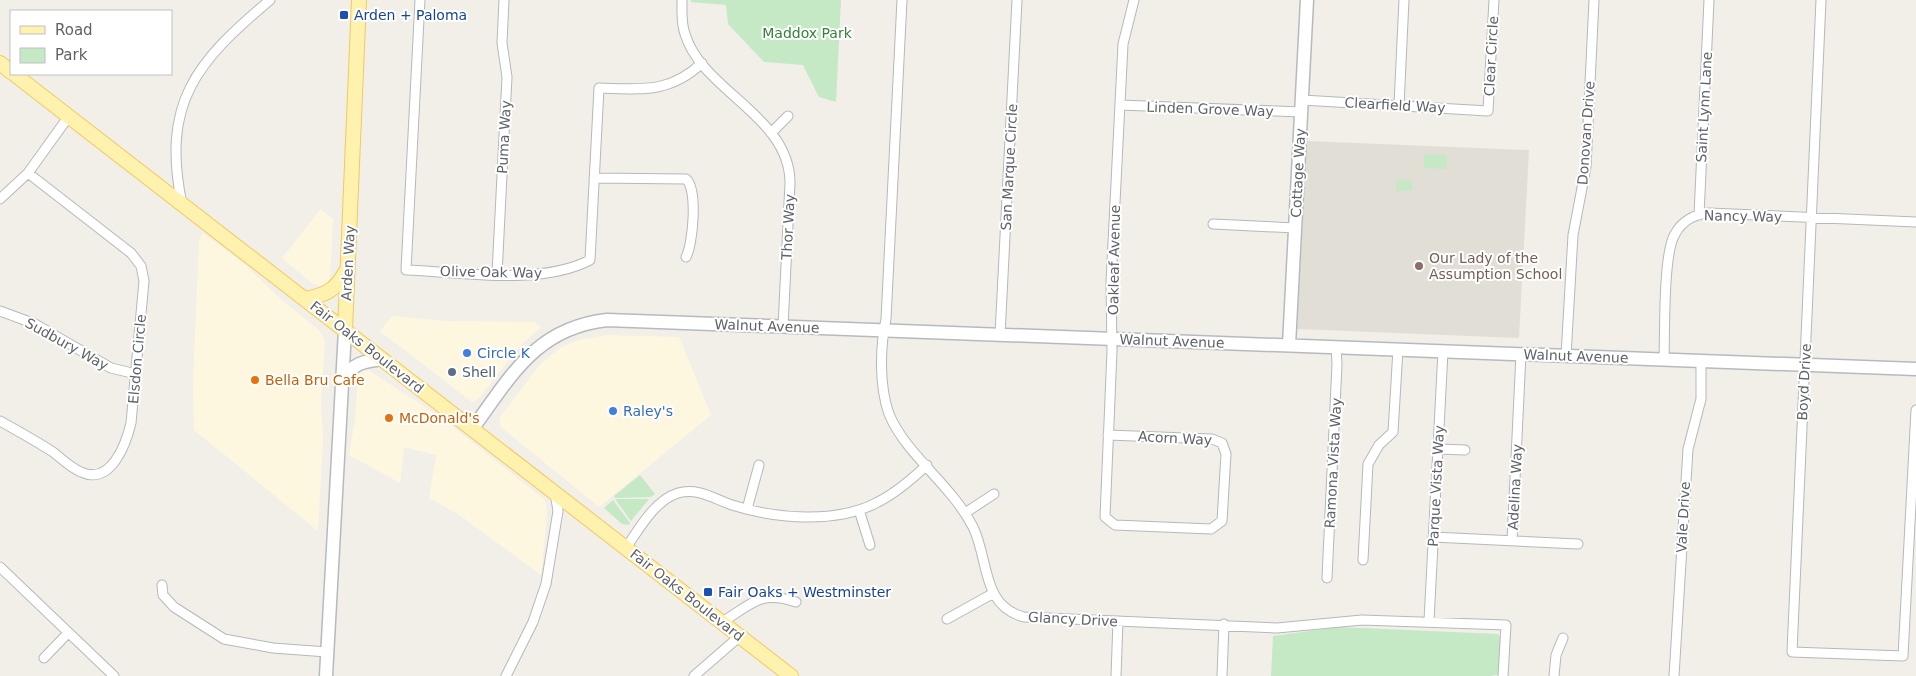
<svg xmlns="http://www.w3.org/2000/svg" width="1916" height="676" viewBox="0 0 1916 676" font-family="'DejaVu Sans',sans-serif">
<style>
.commercial{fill:#fef7e0}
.education{fill:#e1ded6}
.green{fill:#c5e8c5}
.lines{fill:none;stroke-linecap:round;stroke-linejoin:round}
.street-casing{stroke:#b5b8bc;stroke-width:11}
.secondary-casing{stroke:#b6babf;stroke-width:15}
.primary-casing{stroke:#f2c960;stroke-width:16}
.street{stroke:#fff;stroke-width:9}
.secondary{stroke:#fff;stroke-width:12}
.primary{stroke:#fff2af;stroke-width:14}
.transit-dot{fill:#1a4fb4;stroke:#fff;stroke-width:2}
.education-dot{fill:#8d6e63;stroke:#fff;stroke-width:2}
.shop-dot{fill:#3f7fe0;stroke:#fff;stroke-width:2}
.service-dot{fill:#5c6f8a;stroke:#fff;stroke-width:2}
.food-dot{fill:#e8710a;stroke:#fff;stroke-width:2}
.labels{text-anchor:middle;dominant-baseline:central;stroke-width:4;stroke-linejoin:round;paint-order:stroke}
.transit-label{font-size:14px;fill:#164399;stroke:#fff;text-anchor:start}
.park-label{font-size:14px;fill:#348238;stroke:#fff}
.street-label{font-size:14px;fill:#5f6368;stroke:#fff}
.education-label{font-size:14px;fill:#785e54;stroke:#fff;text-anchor:start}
.shop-label{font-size:14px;fill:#366cbe;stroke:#fff;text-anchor:start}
.service-label{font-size:14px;fill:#4e5e75;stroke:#fff;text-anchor:start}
.food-label{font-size:14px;fill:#c56008;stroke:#fff;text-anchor:start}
</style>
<rect width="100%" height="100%" fill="#f1efe8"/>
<!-- commercial -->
<path class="commercial" d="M321 209 333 219 330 279 324 287 313 284 282 258Z
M203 233 244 264 284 302 319 330 325 341 321 405 323 438 318 531 194 430 193 383 199 240Z
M392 316 445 321 534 322 541 327 522 344 478 399 472 402 380 331Z
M607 335 679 337 711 415 599 507 501 427 500 422V417L539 366 551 355 563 346 579 340Z
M368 370 442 418 545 500 547 513 541 575 458 514 429 498 436 455 404 447 400 483 349 455 355 420 358 377 361 372Z"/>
<!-- education -->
<path class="education" d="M1307 141 1529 150 1519 338 1297 329Z"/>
<!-- green -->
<path class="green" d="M691 0H841L836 102 819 97 803 65 764 62 728 24 726 5 691 2Z
M1424 154 1447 155 1446 169 1424 168Z
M1397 180 1412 181V190L1396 191Z
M640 475 655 494 651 497 615 498 614 496Z
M615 499H649L631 521Z
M613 500 630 523 629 525 622 524 604 508Z
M1338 627 1498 634C1506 644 1501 663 1498 675L1490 676H1271L1273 636Z"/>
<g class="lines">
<!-- street casing -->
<g class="street-casing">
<path id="street" d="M420 0 406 270C462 272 540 286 590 260L599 88C641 89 669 94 702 63
M682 0C682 11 681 23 685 34 702 91 790 116 790 183L783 327
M902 0 886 319C880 347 879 386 889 414 906 455 951 484 973 527 989 559 981 606 1024 617L1277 628 1362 620 1506 625 1503 676
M1821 0 1792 652 1903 656 1916 410
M1302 100 1488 111 1494 0
M1120 105 1301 112
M1399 105 1404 0
M771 133 788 116
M594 178 686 179C698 189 693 244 686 257
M0 199 28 173 69 116
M182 204C161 103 196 62 270 0
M1699 215 1709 0
M1213 224 1295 228
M497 274 507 77 502 43 504 0
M0 311 35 324 111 368 136 374
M1000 335 1017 0
M1566 356 1573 235 1586 167 1594 0
M1664 359C1665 333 1663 253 1675 234 1682 221 1695 214 1709 213L1916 222
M0 421C18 431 36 441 53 452 62 459 71 468 81 472 111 486 126 444 131 423L144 281 141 266 131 253 28 173
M1108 435 1212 439 1222 443 1226 454 1222 521 1211 529 1115 525 1105 517 1112 351 1111 282 1123 44 1134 0
M1438 449 1465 450
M747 509 759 465
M859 510 870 545
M965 513 994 494
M1433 537 1578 544
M1512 541 1521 354
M626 548C639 529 655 500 678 493 698 487 714 499 732 505 776 519 837 524 878 502 896 493 912 479 927 465
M1363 560 1368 464 1379 445 1393 432 1398 349
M0 567 114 676
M1327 578 1337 364 1336 347
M162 585 163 595 174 607 224 639 273 648 327 652
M947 619 992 594
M1429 621 1443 351
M722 622C750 606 759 589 796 602
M44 658 68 633
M506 676 533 622 546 584 558 511 555 493
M694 676 740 636
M1116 676 1118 621
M1222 676 1224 624
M1554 676 1556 655 1563 638
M1674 676 1688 449 1701 399V361"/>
</g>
<!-- secondary casing -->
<g class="secondary-casing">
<path id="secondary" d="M1289 345 1307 0
M343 381C351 363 365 361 383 359
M473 428C511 376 536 328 607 320L1916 369
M326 676 345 330"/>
</g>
<!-- primary casing -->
<g class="primary-casing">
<path id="primary" d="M0 63 11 72
M14 74 791 676
M305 299C326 295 336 290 346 271
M345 330 359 0"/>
</g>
<!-- street -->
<use href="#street" class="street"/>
<!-- secondary -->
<use href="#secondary" class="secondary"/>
<!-- primary -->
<use href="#primary" class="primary"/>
</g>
<!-- markers -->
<g class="transit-dot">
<rect x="339" y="10" width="10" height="10" rx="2.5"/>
<rect x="703" y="587" width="10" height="10" rx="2.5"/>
</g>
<circle class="education-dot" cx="1419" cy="266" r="5"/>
<g class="shop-dot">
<circle cx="467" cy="353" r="5"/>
<circle cx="613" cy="411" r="5"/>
</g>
<circle class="service-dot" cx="452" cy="372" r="5"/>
<g class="food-dot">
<circle cx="255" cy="380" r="5"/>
<circle cx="389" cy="418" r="5"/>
</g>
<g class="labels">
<!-- transit labels -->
<g class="transit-label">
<text x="354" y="15">Arden + Paloma</text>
<text x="718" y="592">Fair Oaks + Westminster</text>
</g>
<!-- park labels -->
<g class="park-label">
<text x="807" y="33">Maddox Park</text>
</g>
<!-- street labels -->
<g class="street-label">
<text transform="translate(1491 56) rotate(-87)">Clear Circle</text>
<text transform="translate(1395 105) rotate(3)">Clearfield Way</text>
<text transform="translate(1704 107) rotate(-87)">Saint Lynn Lane</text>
<text transform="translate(1210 109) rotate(2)">Linden Grove Way</text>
<text transform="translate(1586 133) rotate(-86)">Donovan Drive</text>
<text transform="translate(504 137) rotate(-87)">Puma Way</text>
<text transform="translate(1009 167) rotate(-87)">San Marque Circle</text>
<text transform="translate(1298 173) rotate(-87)">Cottage Way</text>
<text transform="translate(1743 216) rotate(1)">Nancy Way</text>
<text transform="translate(788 227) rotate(-87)">Thor Way</text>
<text transform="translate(1114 260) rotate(-89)">Oakleaf Avenue</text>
<text transform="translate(348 263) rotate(-87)">Arden Way</text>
<text transform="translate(491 272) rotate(1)">Olive Oak Way</text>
<text transform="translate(767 326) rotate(2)">Walnut Avenue</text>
<text transform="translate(1172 341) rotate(2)">Walnut Avenue</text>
<text transform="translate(67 344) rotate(29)">Sudbury Way</text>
<text transform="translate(367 347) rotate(38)">Fair Oaks Boulevard</text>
<text transform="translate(1576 356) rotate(2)">Walnut Avenue</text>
<text transform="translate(137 359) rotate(-85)">Elsdon Circle</text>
<text transform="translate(1804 382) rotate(-87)">Boyd Drive</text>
<text transform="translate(1175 438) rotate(3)">Acorn Way</text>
<text transform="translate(1333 463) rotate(-87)">Ramona Vista Way</text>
<text transform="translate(1436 486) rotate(-87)">Parque Vista Way</text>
<text transform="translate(1515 487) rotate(-87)">Adelina Way</text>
<text transform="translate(1683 517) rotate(-87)">Vale Drive</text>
<text transform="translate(687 595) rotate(38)">Fair Oaks Boulevard</text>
<text transform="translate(1073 619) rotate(3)">Glancy Drive</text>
</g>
<!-- education labels -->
<g class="education-label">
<text x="1429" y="258">Our Lady of the<tspan x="1429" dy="16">Assumption School</tspan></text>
</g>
<!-- shop labels -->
<g class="shop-label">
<text x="477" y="353">Circle K</text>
<text x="623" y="411">Raley's</text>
</g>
<!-- service labels -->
<g class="service-label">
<text x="462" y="372">Shell</text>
</g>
<!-- food labels -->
<g class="food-label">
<text x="265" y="380">Bella Bru Cafe</text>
<text x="399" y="418">McDonald's</text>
</g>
</g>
<!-- legend -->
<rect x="10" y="10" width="162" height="65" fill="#ffffff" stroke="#bfc1c3"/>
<rect x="20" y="26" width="25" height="8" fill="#fff2af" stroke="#bfc1c3"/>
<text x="55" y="35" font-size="15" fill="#5f6368">Road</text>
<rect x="20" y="48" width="25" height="15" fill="#c5e8c5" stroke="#bfc1c3"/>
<text x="55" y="60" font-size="15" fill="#5f6368">Park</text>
</svg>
